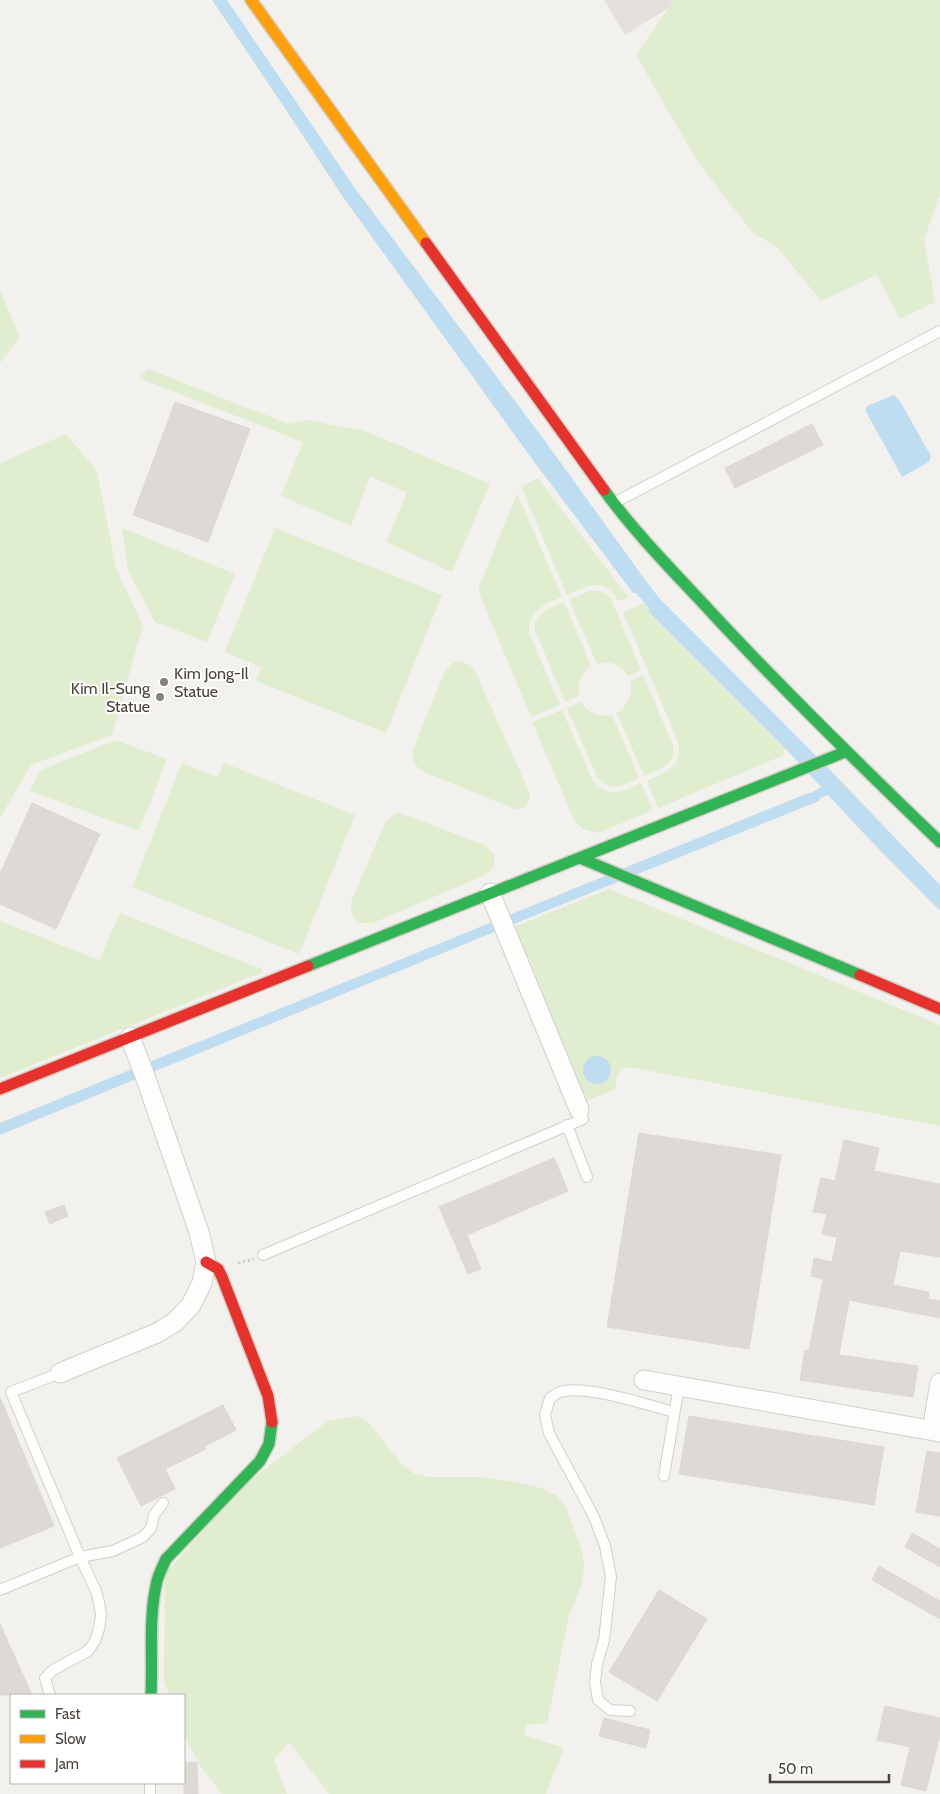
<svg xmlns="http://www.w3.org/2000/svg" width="940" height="1794" viewBox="0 0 940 1794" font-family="Cabin,sans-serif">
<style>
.industrial{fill:#e4e0dc}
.green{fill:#e1edcf}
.water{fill:#bfddf0}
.building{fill:#dddad6;stroke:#dbd8d4}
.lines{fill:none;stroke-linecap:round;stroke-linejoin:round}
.lane-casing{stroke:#d1cfcb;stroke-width:12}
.street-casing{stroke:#d1cfcb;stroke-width:21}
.fast-casing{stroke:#d2cec5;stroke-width:14}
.slow-casing{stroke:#d2cec5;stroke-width:14}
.jam-casing{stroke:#d2cec5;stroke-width:14}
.path{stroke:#d3d1cc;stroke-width:3;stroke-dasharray:2.5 2.5;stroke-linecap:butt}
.lane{stroke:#fdfdfc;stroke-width:10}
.street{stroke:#fdfdfc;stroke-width:19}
.fast{stroke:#30b455;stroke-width:11}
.slow{stroke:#ff9f0a;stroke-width:11}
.jam{stroke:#e5322d;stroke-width:11}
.poi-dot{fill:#858078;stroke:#fff;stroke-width:2}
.labels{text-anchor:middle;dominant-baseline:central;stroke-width:4;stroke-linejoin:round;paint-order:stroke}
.poi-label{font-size:16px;fill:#4a4339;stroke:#fff;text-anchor:start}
</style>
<rect width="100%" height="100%" fill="#f3f1ee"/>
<!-- industrial -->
<path class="industrial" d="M604 0H681L625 35Z"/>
<!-- green -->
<path class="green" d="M674 0H940V193L924 240 935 302 900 319 877 275 821 301 777 247 753 233 697 161 636 55Z
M0 291 20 337 0 363Z
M148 369 289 424 309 420 336 426 363 430 490 484 452 572 386 542 407 493 370 476 351 526 281 496 303 442 139 378Z
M66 434 97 471 117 571 143 625 112 735 31 765 0 818V463Z
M538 478 622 589 629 597 618 601C606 576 586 586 567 595L521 486Z
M517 493 562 597C544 605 528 610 529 633L560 705 531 717 479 593V587Z
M122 528 235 574 207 642 155 622 128 571Z
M275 528 442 595 386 733 256 681 261 667 225 652Z
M591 590C600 590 606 592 611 599L641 670 628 676C621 664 609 660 597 664L569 600Z
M564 602 591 666C581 674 577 683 579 696L565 702 534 628C537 611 550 608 564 602Z
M644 603 649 608V612L786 749 783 752 784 755 658 808 647 781C666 772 683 768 678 742L623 612Z
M460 661 472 666 475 671 530 794V799L525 808 514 809 422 771C414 765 411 759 413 749L445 671 454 662Z
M643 675 673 745C677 765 660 769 644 776L617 713C629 704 633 694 630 681Z
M581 702C588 713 599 717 612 715L639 778C624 785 609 793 597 777L567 708Z
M562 710 592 779C608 800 621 792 641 783L653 810 598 833 583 829 575 822 532 722Z
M115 740 167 759 139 831 30 791 39 771Z
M182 763 218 777 224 763 355 815 299 954 132 887Z
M400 813 485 845 494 854V867L485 875 373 923H360C352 918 350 912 351 902L385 823 394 814Z
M609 889 940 1025V1126L629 1067C616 1069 617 1078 615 1089L584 1102 514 927Z
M120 913 262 969 263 972 0 1078V921L99 960Z
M358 1416 371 1425 400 1463 413 1473 429 1477H478L510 1481 541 1488 556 1495 566 1507 583 1553 584 1570 581 1586 569 1616 547 1723 527 1725 524 1735 564 1748 546 1794H329L289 1742 274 1760 287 1794H222L201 1767 184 1736V1695H169L164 1680 165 1574 245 1484 328 1421Z"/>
<!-- water -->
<path class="water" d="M212 0H227L354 187 545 441 646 581 660 599 835 775 940 885V911L869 839 828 795 820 798 819 801 526 919 0 1135V1123L808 793H811L821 787 786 749 649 612V608L636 593H633L532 459 343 197 282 104Z
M894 395 900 401 931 456 929 462 902 477 865 410 867 406Z
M583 1070a14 14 0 1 1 28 0a14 14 0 1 1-28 0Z"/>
<!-- building -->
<path class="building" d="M175 402 250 429 208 542 133 515Z
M812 424 823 445 735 488 725 468Z
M32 803 100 834 56 929 0 904V874Z
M639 1133 781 1155 749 1349 607 1327Z
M844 1140 879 1148 874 1171 940 1184V1257L900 1251 893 1285 929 1292 928 1299 940 1301V1318L849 1300 839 1355 918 1366 913 1397 800 1380 805 1350 809 1351 823 1279 811 1276 814 1258 832 1262 837 1237 822 1234 827 1214 813 1212 821 1178 835 1181Z
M554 1158 568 1191 467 1235 481 1269 468 1274 439 1207Z
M64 1205 68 1216 50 1224 45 1212Z
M0 1397 54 1526 0 1548Z
M223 1405 236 1430 205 1446 206 1449 165 1469 175 1489 141 1506 117 1458Z
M689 1416 884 1447 874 1505 679 1474Z
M927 1451 940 1453V1516L916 1512Z
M912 1533 940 1549V1567L905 1547Z
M879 1566 940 1601V1619L872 1580Z
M659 1590 707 1619 657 1701 609 1672Z
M0 1624 32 1695H0Z
M885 1706 940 1718V1735L926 1791 901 1785 910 1747 877 1740Z
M604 1718 650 1730 646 1748 599 1736Z
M197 1762 198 1794H184V1763Z"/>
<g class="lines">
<!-- lane casing -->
<g class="lane-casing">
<path id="lane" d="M614 503 940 331
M567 1125 587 1177
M263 1255 583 1119 579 1109
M664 1476 679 1386
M0 1590 80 1557 113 1551 143 1537 151 1528 154 1515 163 1503
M50 1695 45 1678 53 1670 88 1651 95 1641 99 1629 101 1615 99 1602 96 1591 80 1557 11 1392 60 1373
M630 1711 610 1710 598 1700 595 1682 597 1664 604 1640 611 1577 605 1546 594 1517 549 1433 545 1415 550 1398C553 1396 557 1393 560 1392 586 1384 647 1405 674 1412
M150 1783V1794"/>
</g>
<!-- street casing -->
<g class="street-casing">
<path id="street" d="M490 893 579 1109
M60 1373 157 1333 175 1322 191 1305 202 1283 206 1262 199 1232 145 1076 130 1037
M644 1380 940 1432
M932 1430 940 1383"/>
</g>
<!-- fast casing -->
<g class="fast-casing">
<path id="fast" d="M604 490C635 533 674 572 711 612 784 691 862 767 940 842
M580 858 860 975
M308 966 845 752
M151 1695C153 1658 148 1618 157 1581 159 1573 163 1566 166 1559L260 1461 269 1444 272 1422"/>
</g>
<!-- slow casing -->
<g class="slow-casing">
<path id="slow" d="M251 0 426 243"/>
</g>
<!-- jam casing -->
<g class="jam-casing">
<path id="jam" d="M426 243 604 490
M860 975 940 1009
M0 1089 308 966
M206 1262 218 1269 222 1277 268 1396 272 1422"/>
</g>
<!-- path -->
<path class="path" d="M238 1263 254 1259"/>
<!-- lane -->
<use href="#lane" class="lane"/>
<!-- street -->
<use href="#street" class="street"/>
<!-- fast -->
<use href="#fast" class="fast"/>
<!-- slow -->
<use href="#slow" class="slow"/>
<!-- jam -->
<use href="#jam" class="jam"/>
</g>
<!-- markers -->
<g class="poi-dot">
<circle cx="164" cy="682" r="5"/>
<circle cx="160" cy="697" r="5"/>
</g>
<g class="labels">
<!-- poi labels -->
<g class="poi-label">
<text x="174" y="673">Kim Jong-Il<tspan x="174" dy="18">Statue</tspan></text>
<text x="150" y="688" text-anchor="end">Kim Il-Sung<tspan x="150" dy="18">Statue</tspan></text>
</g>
</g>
<!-- legend -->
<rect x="10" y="1694" width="175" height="90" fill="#ffffff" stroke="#b7b4b0"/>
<rect x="20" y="1710" width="25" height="8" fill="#30b455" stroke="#b7b4b0"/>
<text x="55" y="1719" font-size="15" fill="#4a4339">Fast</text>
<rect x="20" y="1735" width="25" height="8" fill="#ff9f0a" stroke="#b7b4b0"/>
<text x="55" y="1744" font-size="15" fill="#4a4339">Slow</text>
<rect x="20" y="1760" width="25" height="8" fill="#e5322d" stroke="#b7b4b0"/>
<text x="55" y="1769" font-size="15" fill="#4a4339">Jam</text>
<!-- scale -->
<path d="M770 1774v8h119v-8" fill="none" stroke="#4a4339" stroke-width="2.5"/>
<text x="778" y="1774" font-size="15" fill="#4a4339" stroke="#ffffff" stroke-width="4" paint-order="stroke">50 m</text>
</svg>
